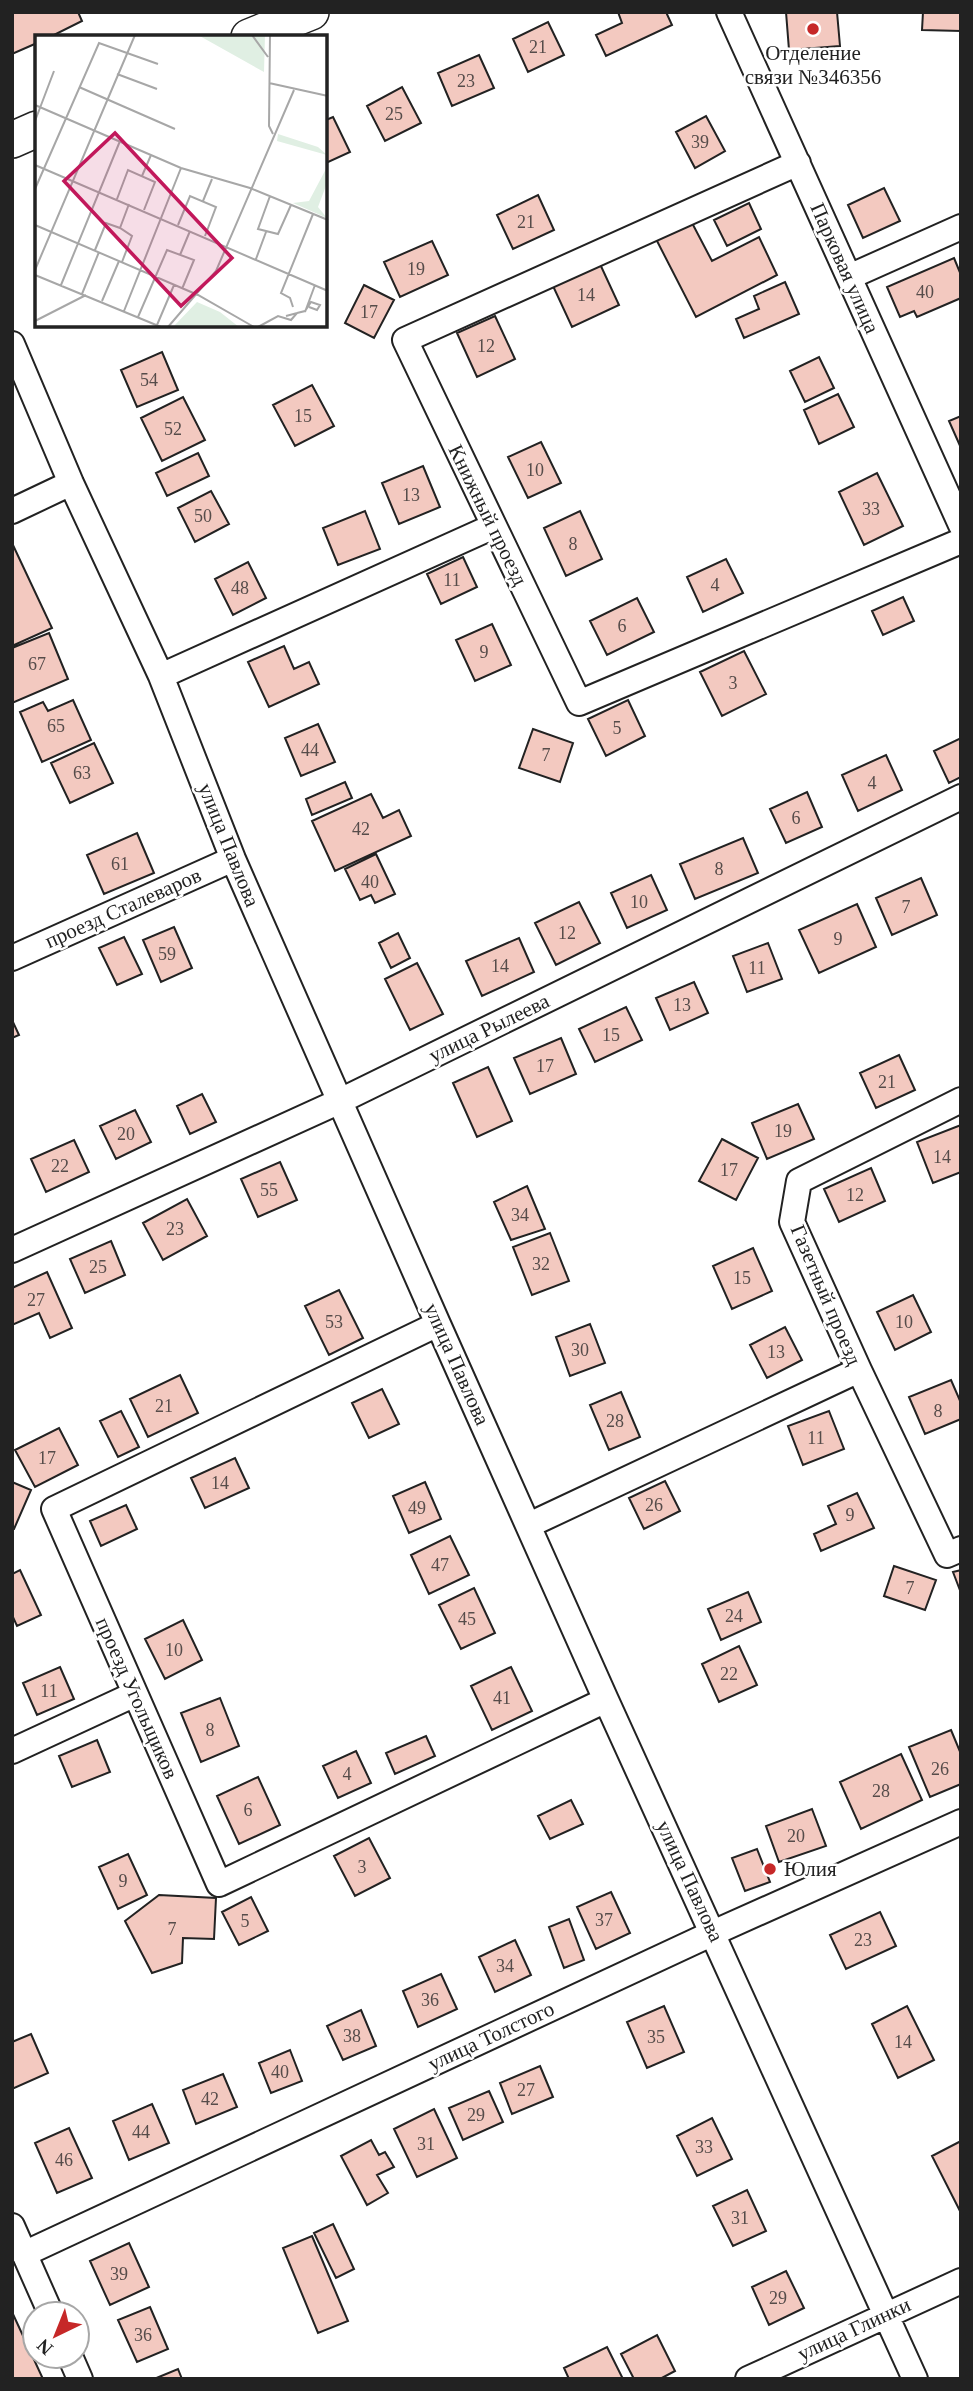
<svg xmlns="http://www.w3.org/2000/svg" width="973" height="2391" viewBox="0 0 973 2391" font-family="'Times New Roman',serif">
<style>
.building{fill:#f3c9c0;stroke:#222;stroke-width:2}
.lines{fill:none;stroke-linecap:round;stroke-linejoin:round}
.street-casing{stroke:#222;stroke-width:28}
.secondary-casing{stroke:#222;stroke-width:38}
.street{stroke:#fff;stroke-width:24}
.secondary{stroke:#fff;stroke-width:35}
.poi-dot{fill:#c62828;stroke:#fff;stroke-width:2.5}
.labels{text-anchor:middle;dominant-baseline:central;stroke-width:5;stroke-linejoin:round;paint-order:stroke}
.number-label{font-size:18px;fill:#564c4a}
.poi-label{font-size:21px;fill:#222;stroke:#fff}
.street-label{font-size:21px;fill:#222;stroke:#fff}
.inset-road{fill:none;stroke:#a7a7a7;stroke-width:2}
.view{fill:#c2185b;fill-opacity:0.15;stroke:#c2185b;stroke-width:3.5}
.inset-edge{fill:none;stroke:#222;stroke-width:3.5}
</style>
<rect width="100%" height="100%" fill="#fff"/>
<!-- building -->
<path class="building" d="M12 12H78L82 21 50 37H37V43L12 54Z
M618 12H666L672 25 606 56 596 35 622 23Z
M786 12H837L840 46 789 50Z
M923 12H961V31L922 30Z
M548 22 564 55 528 72 513 39Z
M479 55 494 88 452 106 438 73Z
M402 87 421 123 385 141 367 106Z
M706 116 725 151 695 168 676 132Z
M333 117 350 152 326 163V120Z
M884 188 900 221 863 238 848 205Z
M538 195 554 230 513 249 497 215Z
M749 203 761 229 727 246 714 220Z
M691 221 712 261 759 237 777 275 696 317 656 239Z
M432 241 448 275 400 297 384 262Z
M954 258 961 275V298L917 317 914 311 900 317 887 287Z
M600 264 619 305 572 327 553 286Z
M785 282 799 314 744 338 736 319 759 309 754 296Z
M364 285 394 300 374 338 345 323Z
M495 316 515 359 477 377 457 333Z
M162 352 178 390 137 407 121 370Z
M819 357 834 388 805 402 790 371Z
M312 385 334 426 295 446 273 405Z
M838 394 854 427 819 444 804 410Z
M183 397 205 440 162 461 141 418Z
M961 416V448L949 421Z
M541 442 561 483 528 498 508 457Z
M198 453 209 476 167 496 156 473Z
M423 466 440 507 399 524 382 483Z
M877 473 903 526 864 545 839 492Z
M211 491 229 524 195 542 178 508Z
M365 511 380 549 338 565 323 528Z
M580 511 602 559 566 576 544 528Z
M12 543 52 628 12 646Z
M463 557 477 587 441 604 427 574Z
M726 559 743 593 703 612 687 577Z
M248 562 266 598 233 615 215 579Z
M903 597 914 621 883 635 872 611Z
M637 598 654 632 607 655 590 621Z
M492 624 511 665 475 681 456 640Z
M49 633 68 679 12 703V648Z
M284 646 294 669 309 662 319 684 269 707 248 662Z
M744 651 766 694 722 716 700 672Z
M73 700 91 740 42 762 20 712 43 702 48 711Z
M628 700 645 736 606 756 588 719Z
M318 724 335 762 301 776 285 738Z
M533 729 573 743 560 782 519 768Z
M961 738V777L949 783 934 751Z
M94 743 113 783 70 803 51 763Z
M886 755 902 790 858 811 842 775Z
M345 782 352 798 312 815 306 799Z
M807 792 822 827 786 843 770 809Z
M371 794 383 818 399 810 411 836 335 871 312 821Z
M137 833 154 873 104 894 87 855Z
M743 838 758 873 695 899 680 864Z
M376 854 395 894 375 903 371 895 360 900 345 869Z
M651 875 667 910 627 928 611 893Z
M921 878 937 915 892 935 876 898Z
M579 902 600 943 556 965 535 923Z
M857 904 876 947 819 973 799 930Z
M174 927 192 968 161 982 143 940Z
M398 933 410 958 391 968 379 943Z
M124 937 142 974 117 985 99 948Z
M519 938 534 972 482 996 466 961Z
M768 943 782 979 747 992 733 956Z
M417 963 443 1014 410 1030 385 979Z
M694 982 708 1013 670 1030 656 998Z
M626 1007 642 1040 595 1062 579 1029Z
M12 1020 19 1035 12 1038Z
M561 1038 576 1074 530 1094 514 1058Z
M899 1055 915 1090 876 1108 860 1073Z
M488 1067 512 1121 477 1137 453 1083Z
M202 1094 216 1122 190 1134 177 1106Z
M798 1104 814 1139 767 1159 752 1123Z
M135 1110 151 1142 116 1159 100 1126Z
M961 1125V1172L933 1183 917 1142Z
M722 1139 758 1158 736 1200 699 1181Z
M74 1140 89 1172 46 1192 31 1159Z
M280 1162 297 1200 258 1217 241 1179Z
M871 1168 885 1201 839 1222 824 1189Z
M527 1186 545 1229 511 1240 494 1202Z
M187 1199 207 1236 163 1260 143 1223Z
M550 1233 569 1281 532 1295 513 1247Z
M111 1241 125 1275 85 1293 70 1259Z
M753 1248 772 1291 732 1309 713 1266Z
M47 1272 72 1328 50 1338 39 1313 12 1325V1288Z
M339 1290 363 1338 329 1355 305 1306Z
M913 1295 931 1332 895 1350 877 1312Z
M590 1324 605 1363 570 1376 556 1337Z
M785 1327 802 1360 767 1378 750 1345Z
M180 1375 198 1413 148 1437 130 1399Z
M951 1380 961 1403V1419L925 1434 909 1397Z
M382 1389 399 1424 369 1438 352 1403Z
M621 1392 640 1437 609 1450 590 1405Z
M121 1411 139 1447 118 1457 100 1421Z
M829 1411 844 1449 803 1465 788 1426Z
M59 1428 78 1465 35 1487 15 1450Z
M235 1458 249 1488 205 1508 191 1478Z
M665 1481 680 1511 644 1529 629 1498Z
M12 1482 31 1490 14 1529H12Z
M425 1482 441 1519 409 1533 393 1496Z
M857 1493 874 1528 821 1551 814 1534 836 1524 828 1506Z
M126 1505 137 1529 101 1546 90 1521Z
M450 1536 469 1575 429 1594 411 1555Z
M894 1566 936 1580 925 1610 884 1596Z
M20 1570 41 1615 17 1626 12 1615V1574Z
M961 1570V1593L953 1572Z
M474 1588 495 1633 461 1649 439 1605Z
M748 1592 761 1622 721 1640 708 1609Z
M183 1620 202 1660 165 1679 145 1639Z
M739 1646 757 1685 719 1702 702 1664Z
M60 1667 74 1699 37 1715 23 1683Z
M511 1667 532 1711 492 1730 471 1686Z
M220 1698 239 1746 201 1762 181 1713Z
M951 1730 961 1754V1784L930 1797 909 1747Z
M426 1736 435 1756 395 1774 386 1753Z
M97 1740 110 1772 72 1787 59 1756Z
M356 1751 371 1783 338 1798 323 1766Z
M901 1754 922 1800 861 1829 840 1782Z
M258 1777 280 1825 239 1844 217 1796Z
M571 1800 583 1824 550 1839 538 1816Z
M812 1809 826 1846 779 1862 766 1826Z
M369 1838 390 1878 355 1896 334 1856Z
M757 1849 770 1882 745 1891 732 1858Z
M128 1854 147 1895 118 1909 99 1867Z
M611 1892 630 1933 596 1949 577 1907Z
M159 1895 216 1898 214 1939 183 1938 182 1963 152 1973 125 1921Z
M251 1897 268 1931 239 1945 222 1912Z
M880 1912 896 1946 846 1969 830 1935Z
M569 1919 584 1960 564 1968 549 1927Z
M515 1940 531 1975 495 1992 479 1957Z
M441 1974 457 2009 418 2027 403 1991Z
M664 2006 684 2052 647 2068 627 2022Z
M907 2006 934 2060 898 2078 872 2024Z
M361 2010 376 2046 343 2060 327 2026Z
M31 2034 48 2073 12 2089V2042Z
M290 2050 302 2081 271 2093 259 2063Z
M540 2066 553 2097 512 2114 500 2083Z
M223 2074 237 2107 196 2124 183 2090Z
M489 2091 503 2122 463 2140 449 2108Z
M152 2104 169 2143 129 2160 113 2121Z
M434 2109 457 2158 417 2177 394 2129Z
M712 2118 732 2159 697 2176 677 2136Z
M69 2128 92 2178 57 2193 35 2143Z
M371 2140 379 2155 385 2152 394 2167 377 2175 388 2193 367 2205 341 2156Z
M961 2141V2213L932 2156Z
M747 2190 766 2231 733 2246 713 2206Z
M333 2224 354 2269 336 2278 314 2233Z
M312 2236 348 2321 318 2333 283 2248Z
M129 2243 149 2287 110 2305 90 2261Z
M786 2271 804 2308 769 2325 752 2287Z
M150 2307 168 2349 137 2362 118 2320Z
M12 2312 43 2379H12Z
M657 2335 675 2371 660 2379H634L621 2354Z
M607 2347 623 2379H569L564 2368Z
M178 2369 182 2379H154Z"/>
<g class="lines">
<!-- street casing -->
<g class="street-casing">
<path id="street" d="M729 12 961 525
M798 163 405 340 579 703 961 541
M849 277 961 227
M12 344 71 483 161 676 233 859 438 1324 606 1700 915 2379
M12 511 71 483
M161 676 494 526
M12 958 233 859
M961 1100 799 1181 792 1222 859 1370 947 1555 961 1549
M12 1250 340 1101 961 797
M438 1324 54 1509 219 1884 606 1700
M529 1525 859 1370
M12 1751 135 1694
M12 2226 51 2314
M24 2254 713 1933 961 1822
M70 2356 80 2379
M748 2379 961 2281"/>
</g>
<!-- secondary casing -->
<g class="secondary-casing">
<path id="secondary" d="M249 37 311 12
M12 140 37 129"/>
</g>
<!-- street -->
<use href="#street" class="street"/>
<!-- secondary -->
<use href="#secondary" class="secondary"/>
</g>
<!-- markers -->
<g class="poi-dot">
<circle cx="813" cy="29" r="7"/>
<circle cx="770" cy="1869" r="7"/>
</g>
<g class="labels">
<!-- number labels -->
<g class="number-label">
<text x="538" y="47">21</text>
<text x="466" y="81">23</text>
<text x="394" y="114">25</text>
<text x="700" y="142">39</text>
<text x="526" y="222">21</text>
<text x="416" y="269">19</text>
<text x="925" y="292">40</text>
<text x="586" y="295">14</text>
<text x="369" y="312">17</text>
<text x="486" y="346">12</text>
<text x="149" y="380">54</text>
<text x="303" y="416">15</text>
<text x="173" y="429">52</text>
<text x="535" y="470">10</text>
<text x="411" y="495">13</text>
<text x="871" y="509">33</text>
<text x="203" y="516">50</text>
<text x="573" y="544">8</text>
<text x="452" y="580">11</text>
<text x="715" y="585">4</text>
<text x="240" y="588">48</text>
<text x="622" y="626">6</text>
<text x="484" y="652">9</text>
<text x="37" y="664">67</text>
<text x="733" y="683">3</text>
<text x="56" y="726">65</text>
<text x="617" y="728">5</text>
<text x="310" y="750">44</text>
<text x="546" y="755">7</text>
<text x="82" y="773">63</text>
<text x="872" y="783">4</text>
<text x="796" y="818">6</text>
<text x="361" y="829">42</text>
<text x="120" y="864">61</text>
<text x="719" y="869">8</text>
<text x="370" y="882">40</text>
<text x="639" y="902">10</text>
<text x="906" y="907">7</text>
<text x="567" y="933">12</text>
<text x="838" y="939">9</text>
<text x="167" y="954">59</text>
<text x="500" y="966">14</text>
<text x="757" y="968">11</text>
<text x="682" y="1005">13</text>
<text x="611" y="1035">15</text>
<text x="545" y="1066">17</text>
<text x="887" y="1082">21</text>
<text x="783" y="1131">19</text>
<text x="126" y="1134">20</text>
<text x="942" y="1157">14</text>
<text x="60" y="1166">22</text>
<text x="729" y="1170">17</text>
<text x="269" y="1190">55</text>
<text x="855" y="1195">12</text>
<text x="520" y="1215">34</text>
<text x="175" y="1229">23</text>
<text x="541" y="1264">32</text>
<text x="98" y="1267">25</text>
<text x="742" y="1278">15</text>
<text x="36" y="1300">27</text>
<text x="334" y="1322">53</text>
<text x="904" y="1322">10</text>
<text x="580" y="1350">30</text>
<text x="776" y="1352">13</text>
<text x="164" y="1406">21</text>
<text x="938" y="1411">8</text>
<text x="615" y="1421">28</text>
<text x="816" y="1438">11</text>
<text x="47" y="1458">17</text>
<text x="220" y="1483">14</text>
<text x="654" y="1505">26</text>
<text x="417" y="1508">49</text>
<text x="850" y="1515">9</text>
<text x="440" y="1565">47</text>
<text x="910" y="1588">7</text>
<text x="734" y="1616">24</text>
<text x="467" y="1619">45</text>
<text x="174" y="1650">10</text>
<text x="729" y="1674">22</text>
<text x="49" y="1691">11</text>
<text x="502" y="1698">41</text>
<text x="210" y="1730">8</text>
<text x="940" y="1769">26</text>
<text x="347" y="1774">4</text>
<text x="881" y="1791">28</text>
<text x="248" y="1810">6</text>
<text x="796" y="1836">20</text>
<text x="362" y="1867">3</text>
<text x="123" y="1881">9</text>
<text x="604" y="1920">37</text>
<text x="245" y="1921">5</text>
<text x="172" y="1929">7</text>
<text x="863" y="1940">23</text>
<text x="505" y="1966">34</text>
<text x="430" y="2000">36</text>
<text x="352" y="2036">38</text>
<text x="656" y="2037">35</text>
<text x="903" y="2042">14</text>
<text x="280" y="2072">40</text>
<text x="526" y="2090">27</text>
<text x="210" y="2099">42</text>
<text x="476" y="2115">29</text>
<text x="141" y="2132">44</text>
<text x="426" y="2144">31</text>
<text x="704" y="2147">33</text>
<text x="64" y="2160">46</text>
<text x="740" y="2218">31</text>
<text x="119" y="2274">39</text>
<text x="778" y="2298">29</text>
<text x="143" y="2335">36</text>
</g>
<!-- poi labels -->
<g class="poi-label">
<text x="813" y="53">Отделение<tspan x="813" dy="24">связи №346356</tspan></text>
<text x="784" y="1869" text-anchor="start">Юлия</text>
</g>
<!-- street labels -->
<g class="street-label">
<text transform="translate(845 268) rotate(66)">Парковая улица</text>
<text transform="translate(488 515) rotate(64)">Книжный проезд</text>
<text transform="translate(229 845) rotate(68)">улица Павлова</text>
<text transform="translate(123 908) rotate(-24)">проезд Сталеваров</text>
<text transform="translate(489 1028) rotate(-26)">улица Рылеева</text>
<text transform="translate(826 1295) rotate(67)">Газетный проезд</text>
<text transform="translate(457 1364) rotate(66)">улица Павлова</text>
<text transform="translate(137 1698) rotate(66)">проезд Угольщиков</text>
<text transform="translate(690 1881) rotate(65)">улица Павлова</text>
<text transform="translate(491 2036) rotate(-25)">улица Толстого</text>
<text transform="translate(854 2329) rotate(-25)">улица Глинки</text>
</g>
</g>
<!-- overview -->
<g transform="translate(35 35)">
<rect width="292" height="292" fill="#fff"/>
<path d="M163 0H230L229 37ZM243 99 283 112 292 120 242 106ZM292 132V148L283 172 292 183 258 168 274 166ZM162 267 185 277 204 292H138Z" fill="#e0efe3"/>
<path class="inset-road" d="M217 0 233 22M235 0 234 91 238 99M82 39 122 54M234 48 293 61M44 52 140 94M0 70 146 133 215 153 293 185M0 86 19 36M0 130 293 256M107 141 116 120M0 154 64 8 123 29M235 161 223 194 243 199 256 170M82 164 93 135 120 147 109 175M168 166 177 144M0 190 163 260 219 292M143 190 155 161 181 172 170 201M85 193 94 169M60 215 71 188 85 193 97 201 87 227M145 220 155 196M221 224 231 197M0 235 100 0M0 240 126 292M26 250 85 106M47 259 64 217M67 266 84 226M258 272 255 263 246 258 278 179M89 276 146 133M270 277 280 250M262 278 270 276 276 267 285 270 282 275 274 272M103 282 132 215 159 225 147 254M0 286 51 260M122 290 139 250M133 292 181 236 259 55M223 292 243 281 256 285 262 278 251 281"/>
<path class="view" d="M80 98 197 223 146 271 29 146Z"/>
<rect width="292" height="292" class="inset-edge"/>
</g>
<!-- border -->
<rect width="973" height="2391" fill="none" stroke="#222222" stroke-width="28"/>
<!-- north arrow -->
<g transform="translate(56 2335) rotate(223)"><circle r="33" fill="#ffffff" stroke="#a7a7a7" stroke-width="2"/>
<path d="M0-5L12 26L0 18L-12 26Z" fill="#c62828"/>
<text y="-10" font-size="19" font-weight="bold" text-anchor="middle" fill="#222222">N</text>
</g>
</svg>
